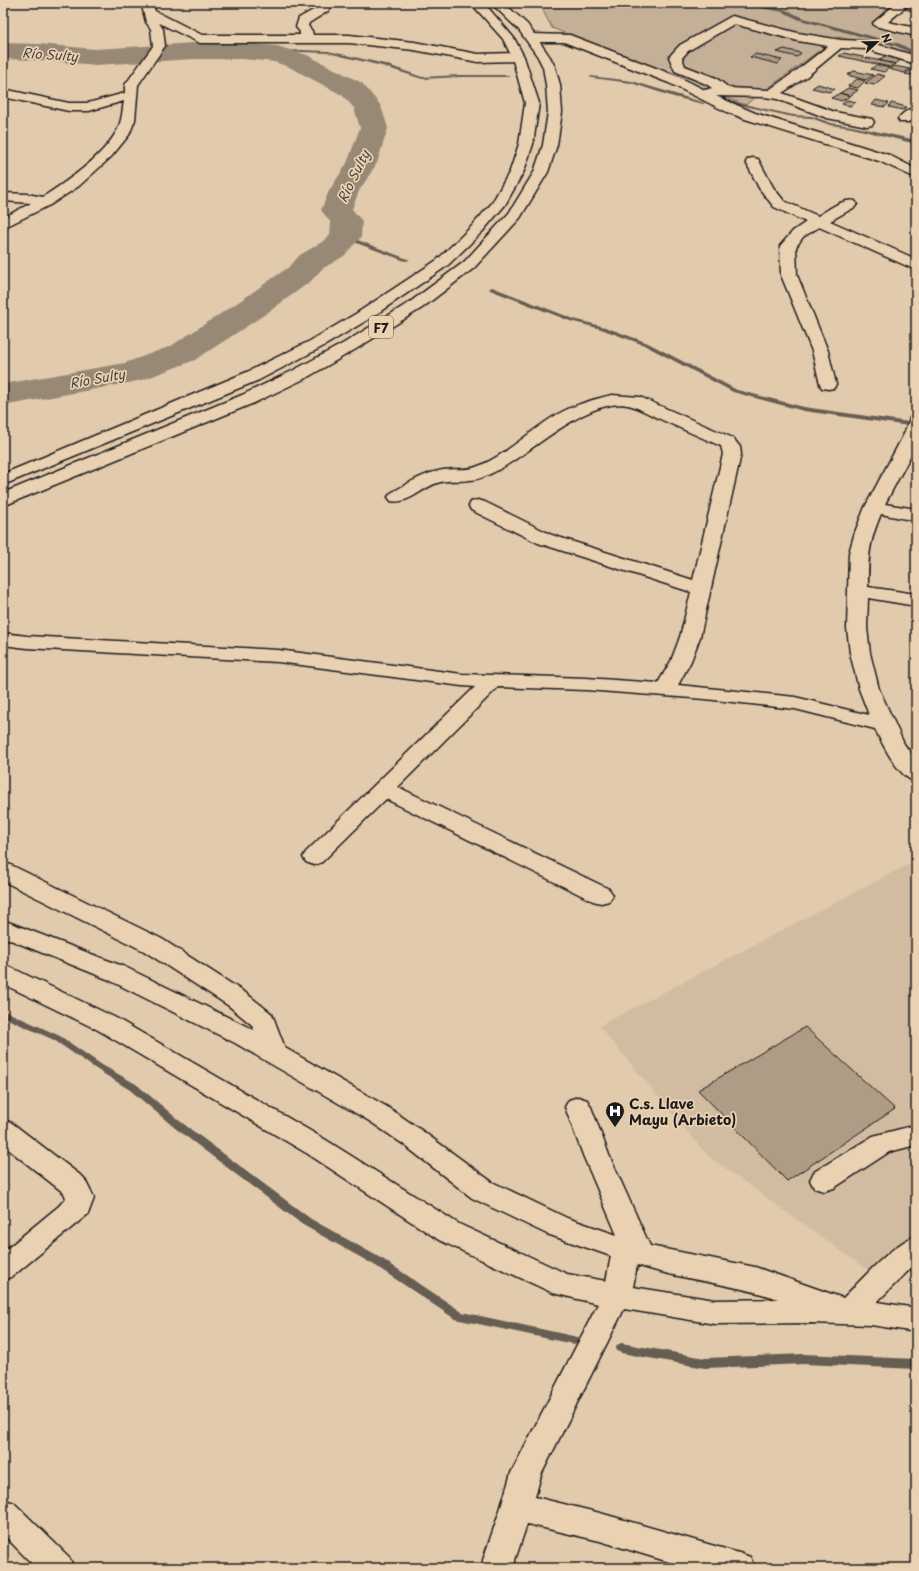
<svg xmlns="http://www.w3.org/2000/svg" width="919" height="1571" viewBox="0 0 919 1571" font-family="'Playpen Sans',sans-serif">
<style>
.built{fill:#d2bca1}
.green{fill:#c4b097;stroke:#70665a}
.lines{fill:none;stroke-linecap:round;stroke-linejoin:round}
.stream{fill:#665d53;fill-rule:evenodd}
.river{fill:#988977;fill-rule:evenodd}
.building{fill:#ae9c86;stroke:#1c1c1c}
.minor-casing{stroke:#1c1c1c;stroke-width:3}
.highway-casing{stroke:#1c1c1c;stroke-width:3}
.minor{fill:#ead1b2;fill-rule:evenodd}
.highway{fill:#ead1b2;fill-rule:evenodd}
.labels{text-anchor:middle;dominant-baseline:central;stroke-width:3.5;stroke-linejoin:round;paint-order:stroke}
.far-water-label{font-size:13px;font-style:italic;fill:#47423c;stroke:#ead1b2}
.shield{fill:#ead1b2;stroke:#5a5249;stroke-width:1}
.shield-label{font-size:13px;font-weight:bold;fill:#1c1c1c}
.poi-label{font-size:14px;font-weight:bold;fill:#1c1c1c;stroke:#ead1b2;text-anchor:start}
</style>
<rect width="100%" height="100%" fill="#e2caac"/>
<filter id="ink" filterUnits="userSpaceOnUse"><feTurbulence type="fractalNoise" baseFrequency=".025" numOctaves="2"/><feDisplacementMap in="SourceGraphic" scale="8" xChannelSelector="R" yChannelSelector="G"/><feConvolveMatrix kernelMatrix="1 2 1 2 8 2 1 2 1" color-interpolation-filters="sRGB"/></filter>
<g filter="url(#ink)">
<!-- built -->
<path class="built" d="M916 860V1237L869 1271 708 1156 599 1026Z"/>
<!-- green -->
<path class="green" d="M539 3H898L872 25 916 36V55L838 37 745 105 552 28Z"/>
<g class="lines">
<!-- stream -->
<path class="stream" d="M734 3 767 6 786 10 804 18 900 44 916 52V55L896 46 800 20 783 12Z
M302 50 328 51 385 64 422 77 460 75H508L510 76 508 77H460L422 79 382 66 328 53 302 52 257 54 255 53 257 52Z
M590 76 632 81 705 103 703 104 674 97 631 83 592 78 590 77Z
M735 102 793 115 812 116 831 123 852 126 916 140V144L852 128 830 125 811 118 793 117 735 104Z
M343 236H347L410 260 405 261 343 238Z
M492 287 574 319 605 327 648 343 737 390 804 407 916 423V427L804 411 733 392 644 345 601 329 570 321 490 290 489 289Z
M3 1010 60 1036 102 1065 136 1084 181 1122 311 1219 384 1260 462 1312 573 1336 577 1337 578 1340 577 1343 573 1344 455 1319 376 1266 303 1225 175 1128 130 1090 96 1069 54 1040 3 1017Z
M621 1343 705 1358 804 1354 916 1359V1369L804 1364 705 1368 621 1353 617 1351 616 1348 617 1345Z"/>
<!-- river -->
<path class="river" d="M3 43 39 44 95 49 194 43H243L277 46 307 55 362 83 381 106 388 128 377 163 359 191 352 209 362 221 361 237 344 256 322 269 311 281 267 313 195 360 145 379 133 382 3 406V384L125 363 171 346 243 299 289 267 300 255 322 242 330 235 331 223 321 210 329 191 347 163 360 128 354 108 342 95 289 67 274 62 243 59H194L95 65 39 60 3 59Z"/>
</g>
<!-- building -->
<path class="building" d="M908 6 916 7V10L914 11 903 9Z
M784 49 801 53 797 57 777 52Z
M844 53 895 64 890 67 839 56Z
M756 54 782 60 778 64 750 57Z
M885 56 901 60 895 64 878 60Z
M877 65 889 68 884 72 871 69Z
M894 66 910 69 904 73 889 69Z
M912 69 916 70V76L905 74Z
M854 71 873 75 866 80 847 75Z
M877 74 885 76 874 85 865 83Z
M857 79 865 81 858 88 848 86Z
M818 84 835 89 829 92 812 88Z
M848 88 858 90 850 96 840 93Z
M840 93 850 96 842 101 831 98Z
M847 100 856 102 850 106 842 104Z
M876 100 889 103 885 107 872 105Z
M891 103 907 107 903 110 889 107Z
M805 1027 895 1109 787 1181 698 1090Z"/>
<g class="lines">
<!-- minor casing -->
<g class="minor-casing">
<path id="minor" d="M144 3H152L155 11 202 35H300V32L296 27 299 18 324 4 328 5 330 8 328 11 309 23 308 26 312 31 313 35H349L414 42 478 54 518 53 522 54 524 57 522 60 518 61 478 62 414 50 349 43H200L159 23 163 29 165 46 138 85 135 120 129 135 111 157 79 186 50 205 3 228V218L31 203 3 201V193L27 194 43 197C66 182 100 159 115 134 122 124 122 112 124 101L89 111H69L3 97V89L69 103H88L125 93V85L153 46 151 29 146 22 142 6Z
M897 3H910L888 22 916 28V36L875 26 873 23Z
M732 16 798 33 841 40 866 41 916 56V64L866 49 841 48 806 77 782 93 835 112 872 119 874 122 872 125 867 126 827 118 777 99 765 97 716 96 755 113 889 155 916 169V178L879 161 745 119 727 112 669 83 564 42H531L527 41 525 38 527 35 531 34 570 35 679 77 705 90 712 88 706 84 675 71 669 57 680 45ZM734 24 798 41 828 46 796 71 769 90 729 88 716 78 685 66 682 58 688 51Z
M916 107V117L910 122H900L898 119C902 113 909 109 916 107Z
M753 158 758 159 773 187 784 201 818 216C828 210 843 198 855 201L857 204 855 207 830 221 916 259V270L819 227 803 237 796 247 797 275 828 351 836 384 834 388 828 389 822 388 820 384 812 351 781 275 780 246 793 231 806 222 774 207 759 188 746 162 748 159Z
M612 395 640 397 733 438 740 447 741 454 700 637 691 661 678 685 795 697 869 715 859 689 850 653 847 628 849 553 855 532 865 507 903 436 910 418 916 417V445L885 504 916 509V521L881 514C869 542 868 557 868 587L916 594V606L868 598 867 628 870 653 879 689 904 744 916 760V782C899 778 883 745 875 729L795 709 705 699 586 690 498 687 398 787 609 889 613 895 609 901 601 903 593 901 386 799 322 862 314 865 306 862 303 857 306 852 475 687 462 686 278 662 27 648 3 645V633L27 636 278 650 462 674 586 678 658 683 671 661 680 637 691 592 538 543 471 510 469 506 471 502 478 500 485 502 552 535 693 580 723 454 721 446C700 437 680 428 660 419 651 415 641 409 632 406 589 393 528 458 490 474 484 477 477 480 470 480 459 482 448 479 437 483 422 488 407 505 391 501L388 497 391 493C407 484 424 473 443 470 454 468 465 471 476 467 506 456 530 430 558 414 574 405 594 399 612 395Z
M3 863 11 865 162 939 247 994 272 1014 285 1048 389 1108 421 1130 492 1182 567 1218 617 1235 583 1155 565 1107 569 1100 578 1097 587 1100 591 1107 609 1155 650 1246 755 1267 843 1298C862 1280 893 1243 916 1236V1263L877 1302 916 1308V1332L871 1325 811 1323 715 1324 624 1309 541 1475 535 1497 600 1513 739 1553 750 1557 755 1568H689L600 1541 527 1524 515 1560V1568H483V1560L501 1507 511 1473 598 1304 553 1293 439 1240 308 1154 98 1030 3 984V965L12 968 116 1018 326 1140 459 1224 567 1274 606 1281 611 1256 547 1234 472 1198 403 1144 371 1122 235 1043 107 979 3 937V920L125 967 254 1030 252 1025 229 1006 144 951 3 881ZM637 1265C683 1281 733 1283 778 1299L715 1300 633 1287Z
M3 1120 12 1123 84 1178 94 1198 88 1214 13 1276 3 1280V1252L59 1206 66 1198 64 1193 3 1145Z
M916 1125V1145L889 1152 834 1188 824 1191 814 1188 810 1180 814 1172 873 1136Z
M3 1499 14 1503 69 1557 74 1568H36L3 1534Z"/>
</g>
<!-- highway casing -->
<g class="highway-casing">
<path id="highway" d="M471 3H484L514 38 524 57 539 103 533 144 524 171 505 205 482 232 447 266 369 319 322 347 259 380 3 485V474L247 372 310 341 357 313 437 260 472 226 492 203 510 171 519 144 525 103 512 57 503 39Z
M491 3H504L527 24 550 57 555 67 560 85 562 112 557 145 548 172 520 218 474 268 422 308 356 349 306 378 254 403 3 506V493L242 395 294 370 344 343 410 302 464 262 509 213 534 172 543 145 548 112 546 85 543 67 538 57 519 30Z"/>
</g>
<!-- minor -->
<use href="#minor" class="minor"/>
<!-- highway -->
<use href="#highway" class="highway"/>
</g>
</g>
<!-- icons -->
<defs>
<g id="hospital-pin" transform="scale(1)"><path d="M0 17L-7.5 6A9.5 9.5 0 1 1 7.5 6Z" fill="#1c1c1c" stroke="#ead1b2"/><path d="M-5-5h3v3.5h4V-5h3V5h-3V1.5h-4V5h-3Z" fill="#fff"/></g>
</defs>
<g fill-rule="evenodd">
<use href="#hospital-pin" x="615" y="1111"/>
</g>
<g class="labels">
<!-- far-water labels -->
<g class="far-water-label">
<text transform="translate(50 54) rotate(4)">Río Sulty</text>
<text transform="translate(353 176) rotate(-64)">Río Sulty</text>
<text transform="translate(97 378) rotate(-10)">Río Sulty</text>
</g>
<!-- shield labels -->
<rect class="shield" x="369" y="316" width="24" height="22" rx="3"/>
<g class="shield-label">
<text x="381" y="327">F7</text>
</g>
<!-- poi labels -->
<g class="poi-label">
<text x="629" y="1103">C.s. Llave<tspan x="629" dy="16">Mayu (Arbieto)</tspan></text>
</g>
</g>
<!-- margin -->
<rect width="919" height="1571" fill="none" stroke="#ead1b2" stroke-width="16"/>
<rect x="8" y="8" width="903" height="1555" fill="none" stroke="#1c1c1c" stroke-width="1.5" filter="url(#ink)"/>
<!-- north arrow -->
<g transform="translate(877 42) rotate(68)" stroke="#ead1b2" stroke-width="3" paint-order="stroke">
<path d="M0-3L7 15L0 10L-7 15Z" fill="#1c1c1c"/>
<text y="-6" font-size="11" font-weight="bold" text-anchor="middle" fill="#1c1c1c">N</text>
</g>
</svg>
